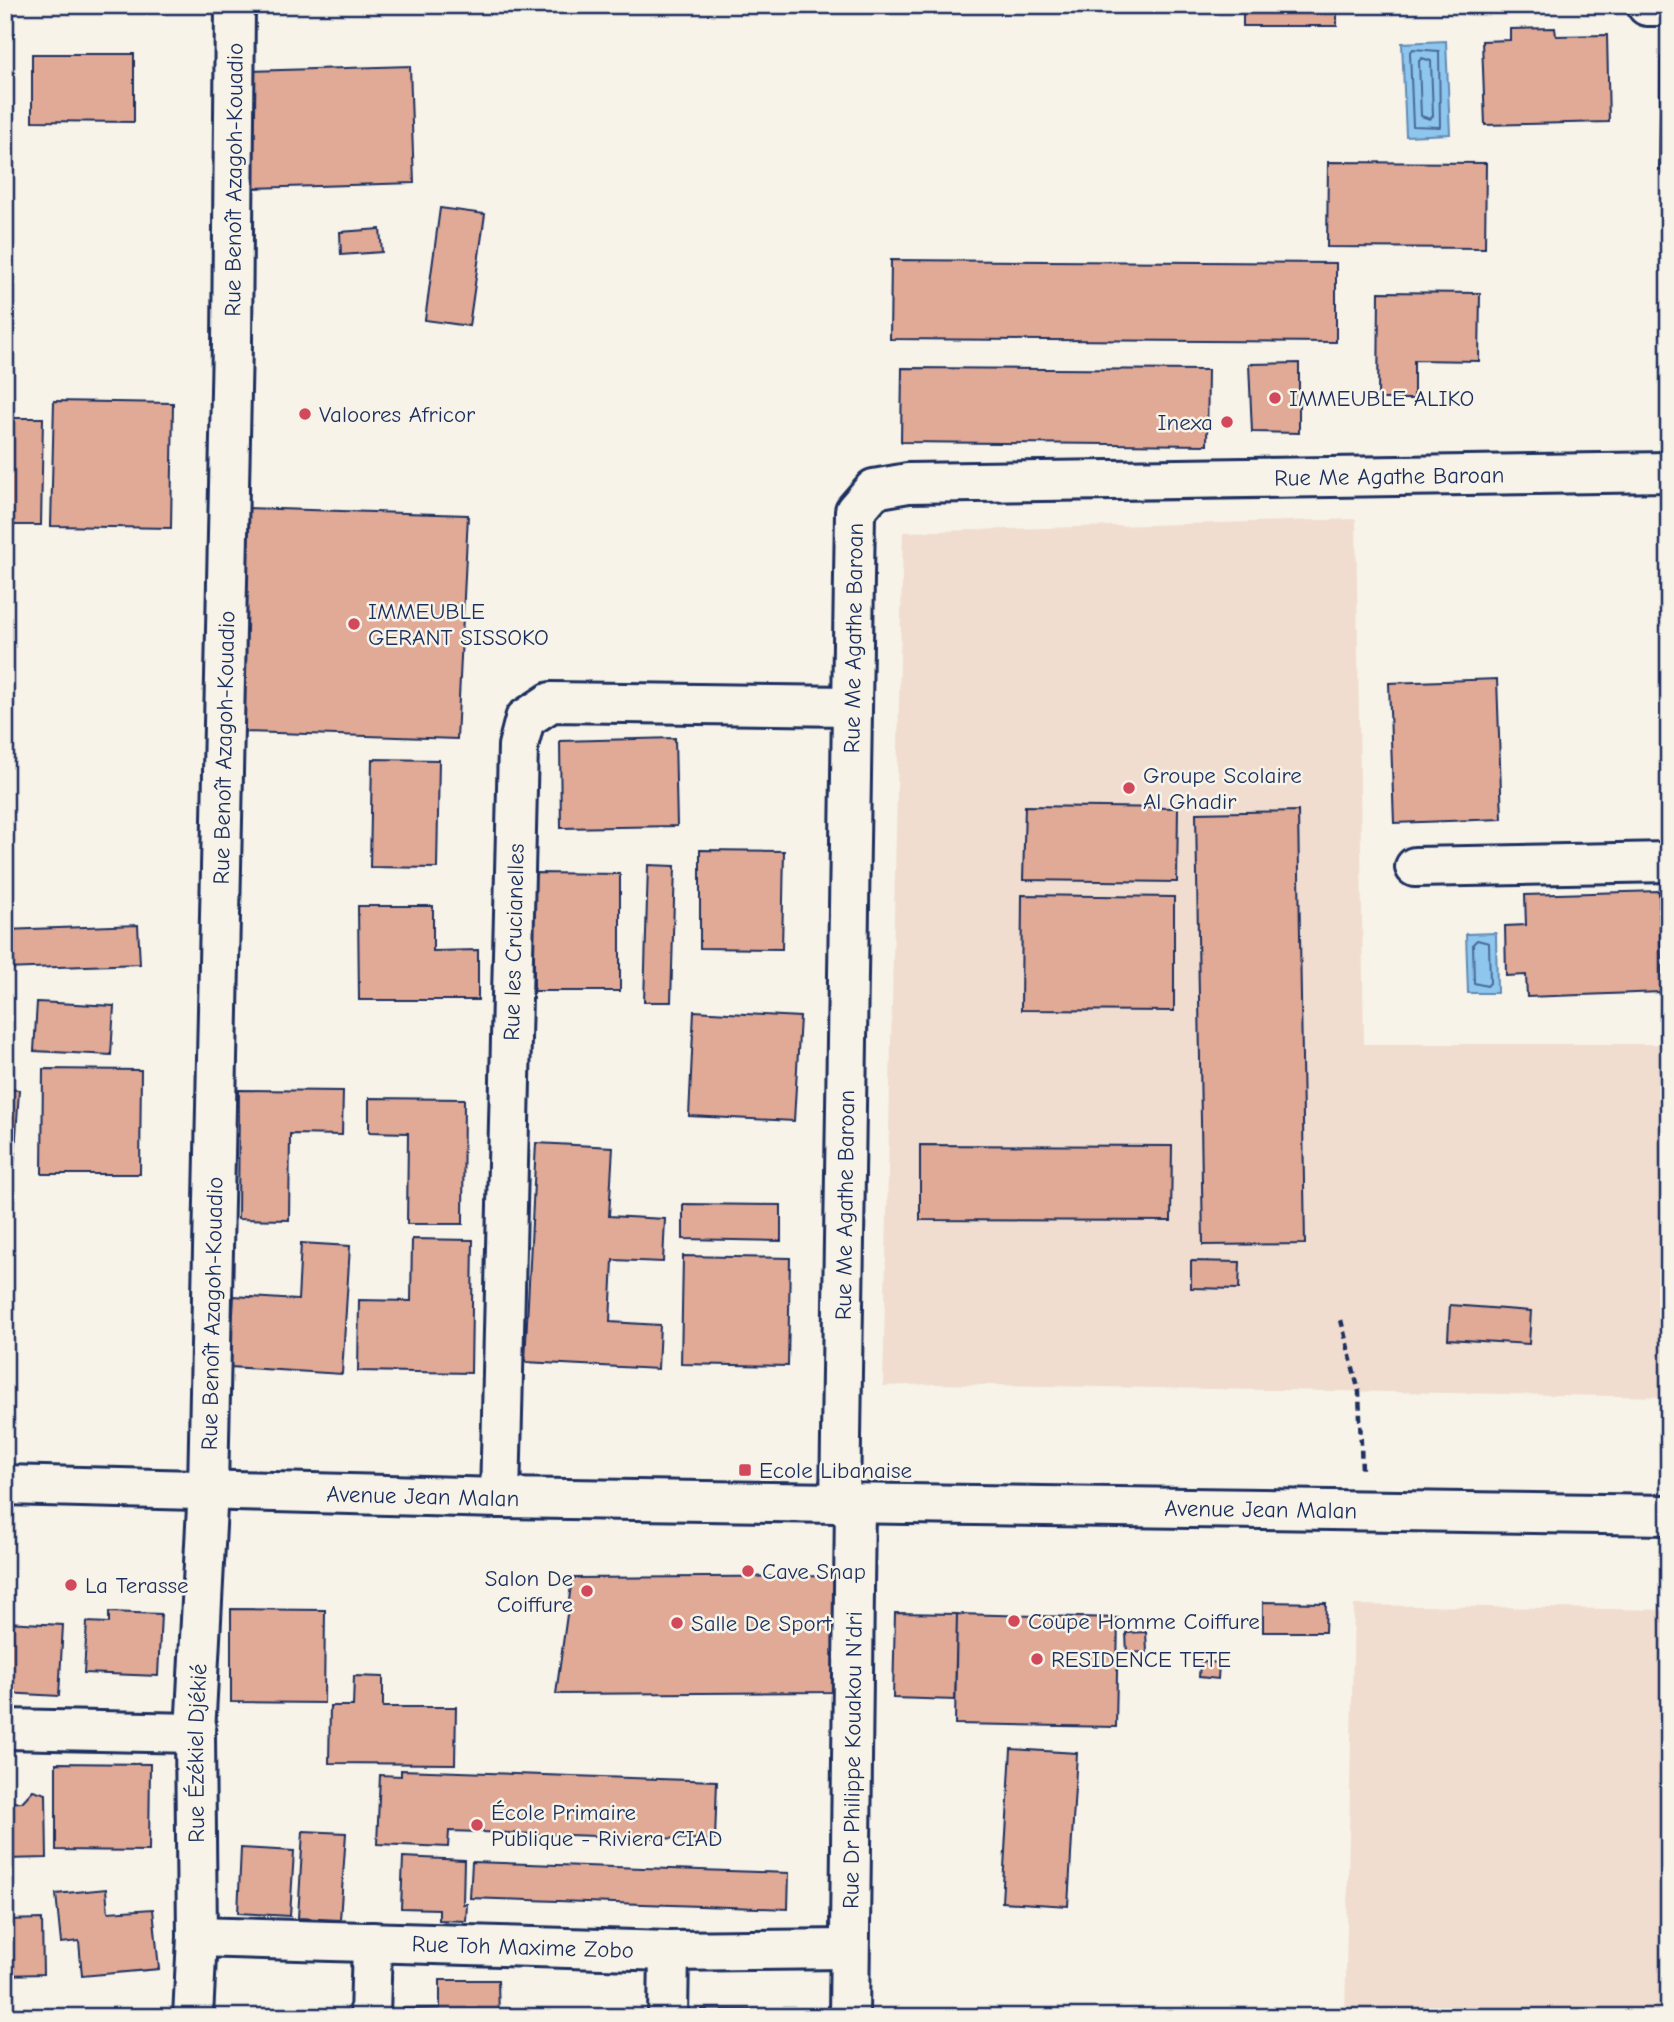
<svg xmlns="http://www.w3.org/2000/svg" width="1674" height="2022" viewBox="0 0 1674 2022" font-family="'Comic Neue',sans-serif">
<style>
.built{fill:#f0ddcf}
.water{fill:#8ec6ed;stroke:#608ab4;stroke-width:2}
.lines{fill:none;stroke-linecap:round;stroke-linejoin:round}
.shore{stroke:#496b97;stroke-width:2}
.building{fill:#e0aa96;stroke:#1b2f5e;stroke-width:2}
.street-casing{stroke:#1b2f5e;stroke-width:44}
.secondary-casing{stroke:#1b2f5e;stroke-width:44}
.path{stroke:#1b2f5e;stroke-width:4.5;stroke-dasharray:7 5;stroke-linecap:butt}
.street{stroke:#f7f3e8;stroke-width:38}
.secondary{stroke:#f7f3e8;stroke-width:38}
.poi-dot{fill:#d1495b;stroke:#f7f3e8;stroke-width:2.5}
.labels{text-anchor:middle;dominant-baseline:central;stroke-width:5;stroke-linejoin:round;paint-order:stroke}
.street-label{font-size:23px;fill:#1b2f5e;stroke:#f7f3e8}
.poi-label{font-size:23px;fill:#1b2f5e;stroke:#f7f3e8;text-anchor:start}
</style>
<rect width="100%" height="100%" fill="#f7f3e8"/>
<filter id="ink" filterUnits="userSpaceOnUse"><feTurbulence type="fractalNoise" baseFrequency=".0143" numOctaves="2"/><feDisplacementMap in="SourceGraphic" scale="14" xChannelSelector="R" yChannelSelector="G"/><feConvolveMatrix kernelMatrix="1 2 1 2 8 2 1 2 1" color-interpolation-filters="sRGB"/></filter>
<g filter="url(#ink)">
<!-- built -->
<path class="built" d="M1356 519 1364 1044H1669V1397L933 1384 883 1386 903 532Z
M1354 1605 1669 1610V2017H1345Z"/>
<!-- water -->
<path class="water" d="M1446 41 1450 134 1406 136 1402 43Z
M1496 933 1497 993H1468L1466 934Z"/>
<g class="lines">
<!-- shore -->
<path class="shore" d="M1413 49 1439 51 1440 127 1413 126 1410 53Z
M1422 58 1431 61 1433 116 1430 119 1421 116 1419 61Z
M1477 940 1489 943 1490 983 1487 986 1474 983 1473 944Z"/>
</g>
<!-- building -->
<path class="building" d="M24 5H96V8H24Z
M1243 5H1337V26H1243Z
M1555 28 1556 36 1607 35 1609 122 1485 125 1482 41 1510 40V29Z
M32 54H134V122L32 121Z
M1661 57 1669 58V170H1659Z
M410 66 414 183 253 188 250 71Z
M1328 162 1486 163 1485 248 1327 247Z
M440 208 485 214 469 326 425 320Z
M380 229 382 252 341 255 340 232Z
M891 260 1336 263V342L890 339Z
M1379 292 1480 293 1479 361 1414 360V399H1378Z
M1299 363V433L1252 432 1249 364Z
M902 368 1208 370 1207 445 901 442Z
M54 401 173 403 171 528 51 526Z
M5 418H43L41 525H5Z
M245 508 468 515 457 739 244 732Z
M1497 679 1502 819 1394 823 1389 683Z
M675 738 677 826 561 828 560 741Z
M372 759 439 760 437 868 370 867Z
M1025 806 1178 808 1177 882 1023 880Z
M1298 811 1305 1244 1203 1245 1196 813Z
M700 850 784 851 782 949 700 948Z
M648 865 675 866 671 1002H644Z
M534 873 620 874V991H534Z
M1659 891 1662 992 1527 997 1526 975 1506 976 1505 926 1526 925 1525 895Z
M1022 895 1174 897V1011L1021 1010Z
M358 906H433V951L478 950V1000H359Z
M138 925 140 964 5 969V930Z
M37 1002 114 1006 111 1055 34 1051Z
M694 1011 800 1017 794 1121 689 1116Z
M43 1069 141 1070 140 1174H42Z
M5 1089 19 1090 14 1168 5 1167Z
M239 1090 343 1091 342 1135 290 1134 289 1220 238 1219Z
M369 1098 464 1099 463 1224H407L408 1133 369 1132Z
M536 1143 613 1147 609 1216 665 1219 663 1262 613 1260 610 1322 660 1325 658 1369 525 1362Z
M920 1145 1172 1146 1171 1221 920 1220Z
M683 1204 781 1205V1241L683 1239Z
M412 1239 473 1240 471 1373 358 1371 359 1300 411 1301Z
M301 1243 350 1246 342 1374 230 1367 234 1296 298 1300Z
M683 1256 790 1258 788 1366 681 1364Z
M1191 1261 1240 1262 1239 1289 1191 1288Z
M1450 1305 1531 1311 1529 1344 1448 1339Z
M842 1576 837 1692 556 1694 572 1578Z
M1263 1602 1326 1603 1325 1632H1263Z
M231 1609 325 1610 324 1703 231 1702Z
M109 1612 161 1614 158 1676 84 1673 87 1622 109 1623Z
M895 1613 957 1614 955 1700 893 1698Z
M957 1614 1118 1618 1116 1727 955 1724Z
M5 1622 63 1625 59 1696 5 1693Z
M1146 1632 1147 1652 1127 1653 1126 1633Z
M1200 1661 1219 1663 1218 1679 1199 1677Z
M354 1676 383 1677V1707H456L455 1764 329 1763 330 1706H353Z
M1011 1749 1077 1753 1068 1906 1002 1902Z
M56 1763 150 1764 149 1851 56 1850Z
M401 1770 717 1781 715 1840 449 1831 448 1847 377 1844 380 1775 401 1776Z
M33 1790 46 1794 47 1858 5 1859V1803L22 1802Z
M303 1831 346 1833 340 1920 298 1918Z
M241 1848 294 1851 290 1916 238 1913Z
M403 1857 464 1860 463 1904H467L466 1921 439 1920V1909L401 1908Z
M472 1862 789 1873 788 1909 470 1898Z
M106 1889 108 1912 153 1909 159 1969 82 1976 79 1941 61 1943 56 1894Z
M42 1919 43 1974 5 1975V1920Z
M440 1980H498L499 2017H402V2009L440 2008Z
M702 2009 765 2010V2017H702Z"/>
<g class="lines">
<!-- street casing -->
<g class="street-casing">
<g id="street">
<path d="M1647 6H1669"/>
<path d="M1415 867 1669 862"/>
<path id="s1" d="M500 1498 518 746 525 719 551 702 851 706"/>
<path id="s2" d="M840 1504 855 511 874 489 908 483 1669 472"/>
<path d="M5 1729 195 1733"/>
<path id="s3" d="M197 1937 669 1951 848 1949"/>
<path id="s4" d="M193 2017 197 1937 195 1733 208 1488 232 343 235 5"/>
<path d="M370 2017 372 1942"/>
<path d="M668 2017 669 1951"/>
<path id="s5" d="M849 2017 855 1504"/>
</g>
</g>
<!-- secondary casing -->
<g class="secondary-casing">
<g id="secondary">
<path id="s6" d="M5 1485 500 1498 1669 1515"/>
</g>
</g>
<!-- path -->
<path class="path" d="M1341 1320 1359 1392 1362 1471"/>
<!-- street -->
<use href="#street" class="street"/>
<!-- secondary -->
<use href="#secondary" class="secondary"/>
</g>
</g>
<!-- markers -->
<g class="poi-dot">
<circle cx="1275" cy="398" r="7"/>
<circle cx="305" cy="414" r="7"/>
<circle cx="1227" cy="422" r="7"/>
<circle cx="354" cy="624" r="7"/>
<circle cx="1129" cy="788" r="7"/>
<rect x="738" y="1463" width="14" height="14" rx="3.5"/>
<circle cx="748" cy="1571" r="7"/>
<circle cx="71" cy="1585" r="7"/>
<circle cx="587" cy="1591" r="7"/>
<circle cx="1014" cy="1621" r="7"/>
<circle cx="677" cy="1623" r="7"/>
<circle cx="1037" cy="1659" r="7"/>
<circle cx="477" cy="1825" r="7"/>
</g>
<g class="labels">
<!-- street labels -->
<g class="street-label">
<text stroke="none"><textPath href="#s4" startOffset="1838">Rue Benoît Azagoh-Kouadio</textPath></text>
<text stroke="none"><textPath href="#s2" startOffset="1538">Rue Me Agathe Baroan</textPath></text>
<text stroke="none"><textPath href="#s2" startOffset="866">Rue Me Agathe Baroan</textPath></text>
<text stroke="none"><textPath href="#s4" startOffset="1270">Rue Benoît Azagoh-Kouadio</textPath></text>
<text stroke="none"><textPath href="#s1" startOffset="556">Rue les Crucianelles</textPath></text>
<text stroke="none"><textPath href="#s2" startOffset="299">Rue Me Agathe Baroan</textPath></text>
<text stroke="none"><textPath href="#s4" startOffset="704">Rue Benoît Azagoh-Kouadio</textPath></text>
<text stroke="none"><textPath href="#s6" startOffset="418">Avenue Jean Malan</textPath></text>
<text stroke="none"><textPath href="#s6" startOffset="1256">Avenue Jean Malan</textPath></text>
<text stroke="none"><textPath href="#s4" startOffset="264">Rue Ézékiel Djékié</textPath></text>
<text stroke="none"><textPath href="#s5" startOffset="257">Rue Dr Philippe Kouakou N'dri</textPath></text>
<text stroke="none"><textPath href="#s3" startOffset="326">Rue Toh Maxime Zobo</textPath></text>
</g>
<!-- poi labels -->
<g class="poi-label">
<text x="1289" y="398">IMMEUBLE ALIKO</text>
<text x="319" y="414">Valoores Africor</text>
<text x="1213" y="422" text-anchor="end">Inexa</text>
<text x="368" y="611">IMMEUBLE<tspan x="368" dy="26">GERANT SISSOKO</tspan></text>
<text x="1143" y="775">Groupe Scolaire<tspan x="1143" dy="26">Al Ghadir</tspan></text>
<text x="759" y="1470">Ecole Libanaise</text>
<text x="762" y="1571">Cave Snap</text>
<text x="573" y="1578" text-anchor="end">Salon De<tspan x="573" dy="26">Coiffure</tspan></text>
<text x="85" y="1585">La Terasse</text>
<text x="1028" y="1621">Coupe Homme Coiffure</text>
<text x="691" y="1623">Salle De Sport</text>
<text x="1051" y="1659">RESIDENCE TETE</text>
<text x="491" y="1812">École Primaire<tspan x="491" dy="26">Publique - Riviera CIAD</tspan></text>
</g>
</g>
<!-- margin -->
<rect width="1674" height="2022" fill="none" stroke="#f7f3e8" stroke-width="28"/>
<rect x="14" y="14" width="1646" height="1994" fill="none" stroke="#1b2f5e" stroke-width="2.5" filter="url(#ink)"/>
</svg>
